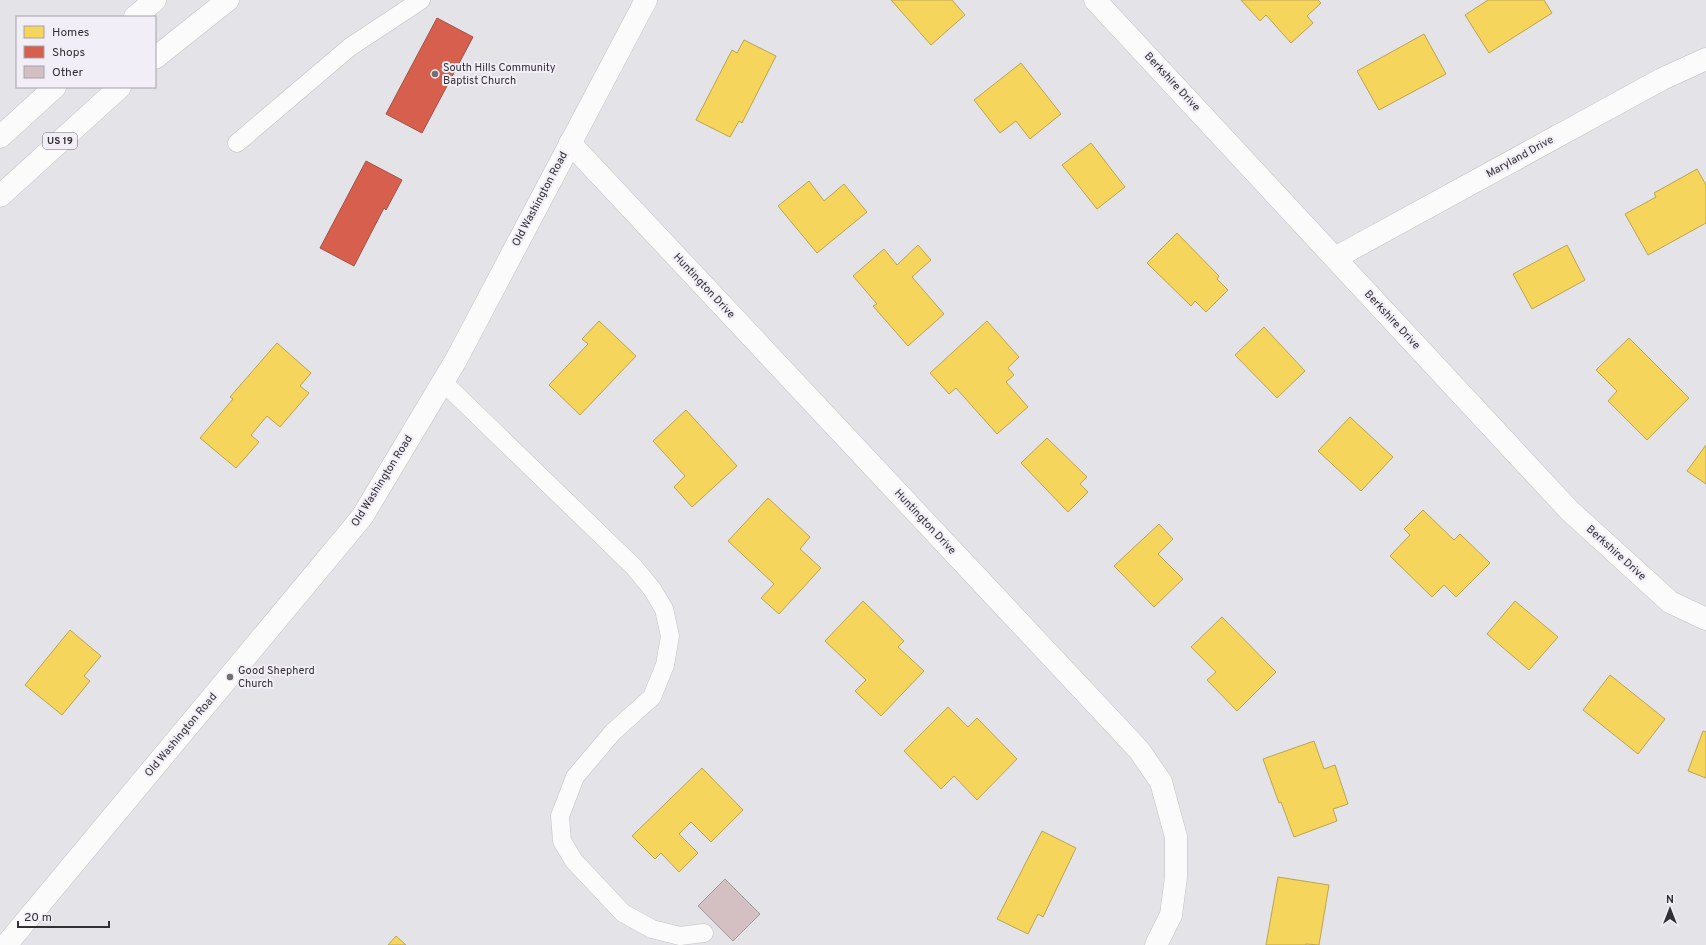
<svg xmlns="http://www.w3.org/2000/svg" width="1706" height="945" viewBox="0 0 1706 945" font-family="Overpass,sans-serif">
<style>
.homes{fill:#f6d55c;stroke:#bba450}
.shops{fill:#d6604d;stroke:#a45245}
.building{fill:#d4c0c3;stroke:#9e9c9e}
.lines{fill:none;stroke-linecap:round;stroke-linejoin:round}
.lane-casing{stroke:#c1c0c4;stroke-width:19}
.street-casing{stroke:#c1c0c4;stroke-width:23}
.secondary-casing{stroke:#c1c0c4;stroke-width:23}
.primary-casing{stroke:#c1c0c4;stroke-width:23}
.lane{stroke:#fbfbfc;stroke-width:18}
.street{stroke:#fbfbfc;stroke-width:22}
.secondary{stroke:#fbfbfc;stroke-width:22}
.primary{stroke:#fbfbfc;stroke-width:22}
.poi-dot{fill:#706f72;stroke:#f1eef7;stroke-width:1.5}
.labels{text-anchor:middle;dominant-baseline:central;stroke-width:4;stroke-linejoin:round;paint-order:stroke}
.shield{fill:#f1eef7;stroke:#6b696e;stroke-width:1}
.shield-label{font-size:10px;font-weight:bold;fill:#313033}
.poi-label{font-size:11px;fill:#313033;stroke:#f1eef7;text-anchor:start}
.street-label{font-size:11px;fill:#313033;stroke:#f1eef7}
</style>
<rect width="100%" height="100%" fill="#e4e3e8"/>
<!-- homes -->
<path class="homes" d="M891 0H952L965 15 931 45Z
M1241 0H1318L1321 3 1307 16 1313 23 1291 43 1266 15 1260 21Z
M1488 0H1544L1552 13 1489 53 1465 15Z
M1424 34 1446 74 1379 110 1357 71Z
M744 40 776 56 742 123 739 121 730 137 696 120 732 50 737 53Z
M1021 63 1061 114 1030 139 1016 121 1000 133 974 100Z
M1091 143 1125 187 1097 209 1062 165Z
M1697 169 1706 185V223L1648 255 1625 214 1656 197 1654 193Z
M809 181 824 201 844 184 867 212 817 253 778 206Z
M1177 233 1219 276 1217 279 1228 290 1206 312 1195 301 1191 306 1147 263Z
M918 245 931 260 912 277 944 314 908 346 873 306 877 304 853 276 884 249 897 265Z
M1567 245 1585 280 1532 309 1513 274Z
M599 321 636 356 580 415 549 385 588 344 582 339Z
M987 321 1019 357 1008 368 1014 375 1006 382 1028 407 997 434 956 388 949 394 930 373Z
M1264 327 1305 371 1277 398 1235 355Z
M1629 338 1689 398 1647 440 1608 401 1617 391 1596 370Z
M277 343 311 373 300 386 309 393 280 427 267 416 251 435 259 442 236 468 200 438 233 399 230 397Z
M686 410 737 466 692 507 674 487 685 476 653 441Z
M1350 417 1393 457 1361 491 1318 451Z
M1047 438 1087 477 1080 484 1088 492 1068 512 1021 463Z
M1706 445V484L1687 471Z
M768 498 810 537 800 549 821 568 779 614 761 598 774 584 728 541Z
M1423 510 1454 540 1460 534 1490 563 1456 597 1444 585 1432 597 1390 556 1410 535 1404 529Z
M1159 524 1173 539 1158 554 1183 579 1154 607 1114 566Z
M863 601 904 641 898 647 924 671 881 716 855 691 866 680 825 641Z
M1515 601 1558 637 1529 670 1487 634Z
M1222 617 1276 672 1237 711 1207 680 1216 672 1191 647Z
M70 630 101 656 84 676 90 681 62 715 25 685Z
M1610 675 1665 719 1638 754 1583 710Z
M948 707 968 727 977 718 1017 759 977 800 954 776 941 789 904 751Z
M1703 731 1706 732V778L1688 771Z
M1314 741 1324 769 1335 765 1348 804 1333 809 1337 821 1294 837 1281 802 1279 803 1263 759Z
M702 768 743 810 711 842 691 822 679 834 698 853 679 872 661 853 655 859 632 836Z
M1042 831 1076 848 1043 917 1038 914 1028 934 997 919Z
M1278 877 1329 885 1319 945 1306 944V945H1266Z
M396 936 406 945H388Z"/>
<!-- shops -->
<path class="shops" d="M437 18 473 37 422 133 386 114Z
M366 161 402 180 386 210 384 208 354 266 320 248Z"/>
<!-- building -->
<path class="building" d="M725 879 760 914 733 941 698 906Z"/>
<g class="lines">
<!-- lane casing -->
<g class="lane-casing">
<path id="lane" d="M237 143 350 47 421 0
M443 382 634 567 652 589 664 609 670 636 665 665 652 697 613 732 575 777 560 816 562 841 574 861 623 913 652 929 680 936 704 933"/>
</g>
<!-- street casing -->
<g class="street-casing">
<path id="street" d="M1095 0 1569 510 1670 602 1706 619
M570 143 1139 750 1161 782 1176 837V877L1171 915 1156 945
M1335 258 1662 79 1706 59"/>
</g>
<!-- secondary casing -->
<g class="secondary-casing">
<path id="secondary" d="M6 945 362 517 456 360 646 0"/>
</g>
<!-- primary casing -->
<g class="primary-casing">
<path id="primary" d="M135 17 155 0
M155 58 228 0
M0 137 55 87
M0 196 120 87"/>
</g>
<!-- lane -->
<use href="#lane" class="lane"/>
<!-- street -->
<use href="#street" class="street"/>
<!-- secondary -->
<use href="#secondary" class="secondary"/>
<!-- primary -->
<use href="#primary" class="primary"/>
</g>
<!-- markers -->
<g class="poi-dot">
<circle cx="435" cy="74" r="4"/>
<circle cx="230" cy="677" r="4"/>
</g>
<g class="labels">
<!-- shield labels -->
<rect class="shield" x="43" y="133" width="34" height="16" rx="3"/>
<g class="shield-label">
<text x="60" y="141">US 19</text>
</g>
<!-- poi labels -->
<g class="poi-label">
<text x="443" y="68">South Hills Community<tspan x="443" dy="13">Baptist Church</tspan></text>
<text x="238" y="671">Good Shepherd<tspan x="238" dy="13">Church</tspan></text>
</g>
<!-- street labels -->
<g class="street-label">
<text transform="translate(1172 82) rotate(47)">Berkshire Drive</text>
<text transform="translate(1520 157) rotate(-29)">Maryland Drive</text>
<text transform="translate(540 199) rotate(-62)">Old Washington Road</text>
<text transform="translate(704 286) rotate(47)">Huntington Drive</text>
<text transform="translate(1392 320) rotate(47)">Berkshire Drive</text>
<text transform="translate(382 481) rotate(-58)">Old Washington Road</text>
<text transform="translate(925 522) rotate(47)">Huntington Drive</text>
<text transform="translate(1616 553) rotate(42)">Berkshire Drive</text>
<text transform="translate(181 735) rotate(-50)">Old Washington Road</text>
</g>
</g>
<!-- legend -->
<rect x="16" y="16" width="140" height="72" fill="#f1eef7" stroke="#a4a2a9"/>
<rect x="24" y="26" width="20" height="12" fill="#f6d55c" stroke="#a4a2a9"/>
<text x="52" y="36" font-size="12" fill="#313033">Homes</text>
<rect x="24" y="46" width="20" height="12" fill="#d6604d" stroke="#a4a2a9"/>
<text x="52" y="56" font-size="12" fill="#313033">Shops</text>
<rect x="24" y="66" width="20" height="12" fill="#d4c0c3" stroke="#a4a2a9"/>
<text x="52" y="76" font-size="12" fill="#313033">Other</text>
<!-- north arrow -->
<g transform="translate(1670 909)" stroke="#f1eef7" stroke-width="3" paint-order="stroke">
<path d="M0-3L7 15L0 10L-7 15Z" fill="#313033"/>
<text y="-6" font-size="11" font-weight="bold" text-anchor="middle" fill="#313033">N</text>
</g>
<!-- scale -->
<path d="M18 921v6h91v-6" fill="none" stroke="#313033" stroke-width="2"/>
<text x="24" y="921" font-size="12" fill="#313033" stroke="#f1eef7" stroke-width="3" paint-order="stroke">20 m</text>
</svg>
